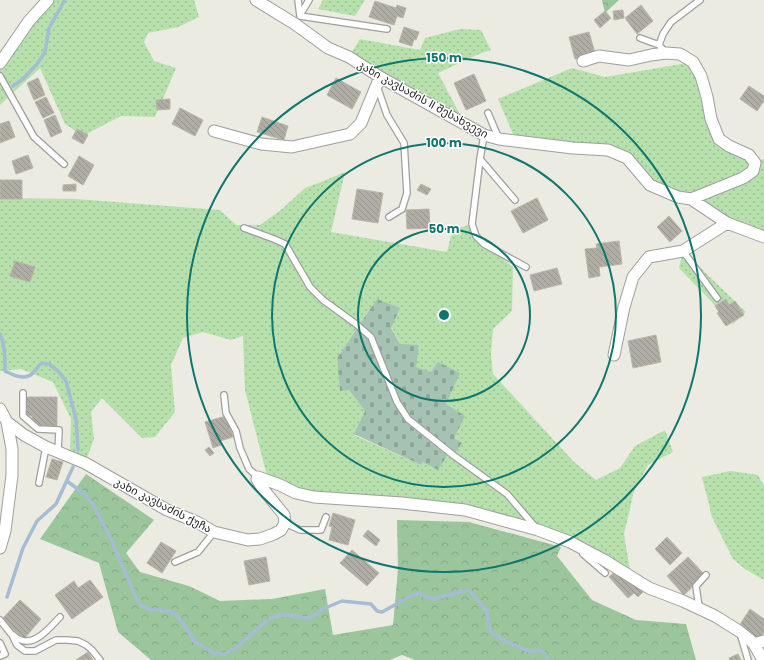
<svg xmlns="http://www.w3.org/2000/svg" width="764" height="660" viewBox="0 0 764 660" font-family="Poppins,'Noto Sans Georgian',sans-serif">
<style>
.grass{fill:url(#grass-dots);fill-rule:evenodd}
.forest{fill:url(#forest-crowns)}
.cemetery{fill:url(#cemetery-stones)}
.lines{fill:none;stroke-linecap:round;stroke-linejoin:round}
.stream{stroke:#a6bcd5;stroke-width:3.5}
.building{fill:url(#building-back-hatch);stroke:#bbb6a6}
.service-casing{stroke:#9f9f9f;stroke-width:8}
.minor-casing{stroke:#9f9f9f;stroke-width:13}
.service{stroke:#fff;stroke-width:5.5}
.minor{stroke:#fff;stroke-width:11}
.ring{fill:none;stroke:#0f766e;stroke-width:2}
.labels{text-anchor:middle;dominant-baseline:central;stroke-width:3;stroke-linejoin:round;paint-order:stroke}
.street-label{font-size:11px;fill:#1b1b1b;stroke:#fff}
.centre{fill:#0f766e;stroke:#fff;stroke-width:2}
.ring-label{font-size:12px;text-anchor:middle;font-weight:bold;fill:#0f766e;stroke:#fff;stroke-width:3;stroke-linejoin:round;paint-order:stroke}
</style>
<defs>
<pattern id="grass-dots" width="8" height="8" patternUnits="userSpaceOnUse"><rect width="8" height="8" fill="#b6e1ac"/><path d="M2 2h.1M6 6h.1" fill="none" stroke="#9cc093" stroke-width="1.8" stroke-linecap="round"/></pattern>
<pattern id="forest-crowns" width="20" height="18" patternUnits="userSpaceOnUse"><rect width="20" height="18" fill="#9bc69b"/><path d="M2 6a3 3 0 1 1 6 0M12 15a3 3 0 1 1 6 0" fill="none" stroke="#85aa85"/></pattern>
<pattern id="cemetery-stones" width="16" height="16" patternUnits="userSpaceOnUse"><rect width="16" height="16" fill="#a5c2b2"/><path d="M2 7V4a2 2 0 0 1 4 0v3zM10 15v-3a2 2 0 0 1 4 0v3z" fill="#8da698"/></pattern>
<pattern id="building-back-hatch" width="6" height="6" patternUnits="userSpaceOnUse"><rect width="6" height="6" fill="#b0ada5"/><path d="M-1 5l2 2M0 0l6 6M5-1l2 2" fill="none" stroke="#97948d"/></pattern>
</defs>
<rect width="100%" height="100%" fill="#ebebe2"/>
<!-- grass -->
<path class="grass" d="M48 0H194L199 17 178 27 148 33 144 42 154 61 176 68 174 73 155 117 121 116 92 131 84 136 65 124 40 68 0 105V63Z
M323 0H365L355 16 318 9Z
M460 29 481 30 491 50 479 54 438 73 465 124 349 57 360 39 420 50 425 38Z
M693 62 719 139 755 162 764 159V237L650 185 627 158 516 141 498 99 572 68 605 77Z
M345 172 331 232 447 252 451 236 459 228 472 224 484 244 513 267 512 311 493 329 491 354 493 374 573 461 596 480 620 468 635 446 665 430 673 452 648 465 634 491 624 534 631 576 586 550 465 510 343 500 268 480 245 390 243 336 231 340 203 332 183 338 171 365 175 412 155 437 142 438 102 398 91 412 94 439 85 463 70 457 71 419 53 382 21 369 0 371V198L76 199 220 210 236 225H260L281 210 305 188 321 182ZM377 299 400 344 416 367 431 373 446 404 454 438 423 462 421 465 354 435 365 411 349 390H340L337 358Z
M683 251 746 312 733 324 679 268Z
M730 471 758 475 764 486V580L745 569 733 559 712 517 702 477Z"/>
<!-- forest -->
<path class="forest" d="M602 0H619L605 13Z
M86 474 154 520 126 553 140 572 189 586 220 601 272 599 325 589 333 635 393 625 398 569 397 520 469 522 561 547 557 556 592 600 636 620 686 624 696 660H415L402 655 390 660H151L118 632 99 563 40 539Z"/>
<!-- cemetery -->
<path class="cemetery" d="M377 299 400 308 391 328 400 344 419 345 416 367 431 372 438 362 460 373 446 404 465 416 454 438 462 443 453 455 448 454 438 470 423 462 421 465 354 434 365 411 349 390 340 391 337 358Z"/>
<g class="lines">
<!-- stream -->
<path class="stream" d="M13 86 23 79 37 64 45 52 49 28 65 0
M0 334C5 345 5 359 5 371 13 375 25 381 33 373 37 369 38 365 42 363L49 364 58 371 66 381 76 419 78 450
M67 481 84 494 92 503 110 537 137 600 142 606 150 610H159L169 611 176 615 185 626 194 641 215 654H225L236 648 264 623 273 617 282 615 295 616 305 618 312 617 323 609 342 601 371 604 377 611 382 612 411 596 419 593 428 598 434 599 459 592 469 590 487 611 488 623 491 632 503 640 521 648 529 651 540 650 543 652 546 656 547 660
M7 597 23 548 37 521 56 504 73 467"/>
</g>
<!-- building -->
<path class="building" d="M375 1 396 8 397 5 406 8 403 18 397 16 394 25 369 17Z
M641 5 653 21 637 34 625 18Z
M623 10 624 18 614 20 613 11Z
M605 11 611 18 600 28 594 20Z
M404 27 419 32 416 40 414 39 412 46 399 42Z
M589 32 595 53 575 59 569 37Z
M474 74 486 101 466 110 454 83Z
M38 78 45 95 34 100 27 83Z
M336 78 361 92 352 109 327 95Z
M749 86 764 96V101L757 111 740 99Z
M46 97 54 113 43 118 35 102Z
M170 99V109L157 110 156 100Z
M180 108 203 120 195 136 172 124Z
M55 115 62 132 51 137 44 120Z
M262 117 288 126 284 140 257 132Z
M9 121 15 137 0 143V124Z
M77 129 88 135 83 144 72 138Z
M28 155 33 168 16 174 12 161Z
M79 156 94 165 83 185 68 176Z
M0 180H22V199H0Z
M76 184V191H63V185Z
M421 184 431 189 427 195 417 190Z
M357 189 383 193 378 223 352 219Z
M537 198 548 220 523 233 511 211Z
M429 209 430 228 407 229 406 210Z
M669 216 682 231 670 242 657 227Z
M619 241 622 264 599 267 600 276 589 278 585 249 597 248 596 244Z
M15 261 35 267 30 282 10 276Z
M557 268 562 284 534 291 530 275Z
M726 299 729 305 735 301 744 315 726 326 717 313 719 312 715 306Z
M656 335 661 362 633 368 628 341Z
M25 397H57V426H32V416H25Z
M226 416 233 437 220 441 221 445 213 448 205 422Z
M209 447 214 453 210 456 205 450Z
M52 459 63 462 57 480 46 477Z
M333 513 355 520 348 545 329 540 332 527 329 526Z
M368 530 380 540 376 546 363 536Z
M667 537 682 553 670 565 655 549Z
M161 542 176 551 162 573 147 563Z
M352 550 379 573 367 586 340 563Z
M266 557 270 581 249 585 244 561Z
M688 557 705 575 684 595 667 576Z
M618 569 627 573 643 592 638 597 634 593 628 598 609 577Z
M90 580 103 597 72 619 55 595 74 581 78 588Z
M20 600 41 619 24 639 2 619Z
M750 609 764 619V632L759 640 739 626Z
M88 652 93 660H76Z
M738 654 741 660H730L729 658Z"/>
<g class="lines">
<!-- service casing -->
<g class="service-casing">
<path id="service" d="M298 0 300 16 387 29
M300 15 309 0
M640 38 659 45
M666 53 659 45 663 34 671 22 700 0
M0 76 34 137 64 164
M377 86 387 115 404 143 407 193 402 209 389 217
M488 113 499 139
M484 135 480 159 472 224 476 236 484 244 526 267
M480 159 515 200
M244 228 274 239 285 244 310 287 323 300 356 324 371 337 397 402 408 419 453 455 507 494 537 529
M683 251 717 298
M23 393V416L38 429 59 430 58 452
M224 395 226 413 236 431 240 448 249 469 258 477
M39 483 46 447
M285 523 300 530H321L326 517
M583 554 605 573
M175 562 198 552 214 532
M699 607 696 586 706 575
M0 620 12 635 17 645 25 651H35L56 640H67L78 641 86 645 92 650 100 660
M740 633 748 660
M13 635C15 637 18 639 21 640 36 646 51 626 60 617
M0 643 5 654 0 656"/>
</g>
<!-- minor casing -->
<g class="minor-casing">
<path id="minor" d="M256 0 295 24 328 48 349 57 380 77 484 135 499 139 573 148 608 150 627 158 650 185 678 197 691 199 727 223 764 237
M583 61 599 56 629 60 651 55 666 53 680 54 693 62 701 76 707 97 711 119 719 139 729 146 749 155 755 163
M0 63 29 21 48 0
M214 131 261 144 292 147 350 134 361 123 380 77
M691 199 743 178 753 171 755 163
M614 355 624 307 633 277 649 257 683 251 727 223
M0 409 7 422 12 449V475L5 531 0 548
M7 422 24 435 46 447 85 463 167 510 197 522 214 532 248 540 260 539 274 534 281 530 285 523 284 515 263 489 257 479 258 477 280 485 296 493 314 497 402 503 465 510 538 530 570 542 604 560 649 588 683 601 715 616 739 631 749 639 754 644 763 660
M754 644 764 641"/>
</g>
<!-- service -->
<use href="#service" class="service"/>
<!-- minor -->
<use href="#minor" class="minor"/>
</g>
<!-- distance rings -->
<g class="ring">
<circle cx="444" cy="315" r="86"/>
<circle cx="444" cy="315" r="172"/>
<circle cx="444" cy="315" r="257"/>
</g>
<g class="labels">
<!-- street labels -->
<g class="street-label">
<text transform="translate(423 99) rotate(29)">კახი კავსაძის II შესახვევი</text>
<text transform="translate(163 505) rotate(27)">კახი კავსაძის ქუჩა</text>
</g>
</g>
<circle cx="444" cy="315" r="6" class="centre"/>
<g class="ring-label">
<text x="444" y="62">150 m</text>
<text x="444" y="147">100 m</text>
<text x="444" y="233">50 m</text>
</g>
</svg>
